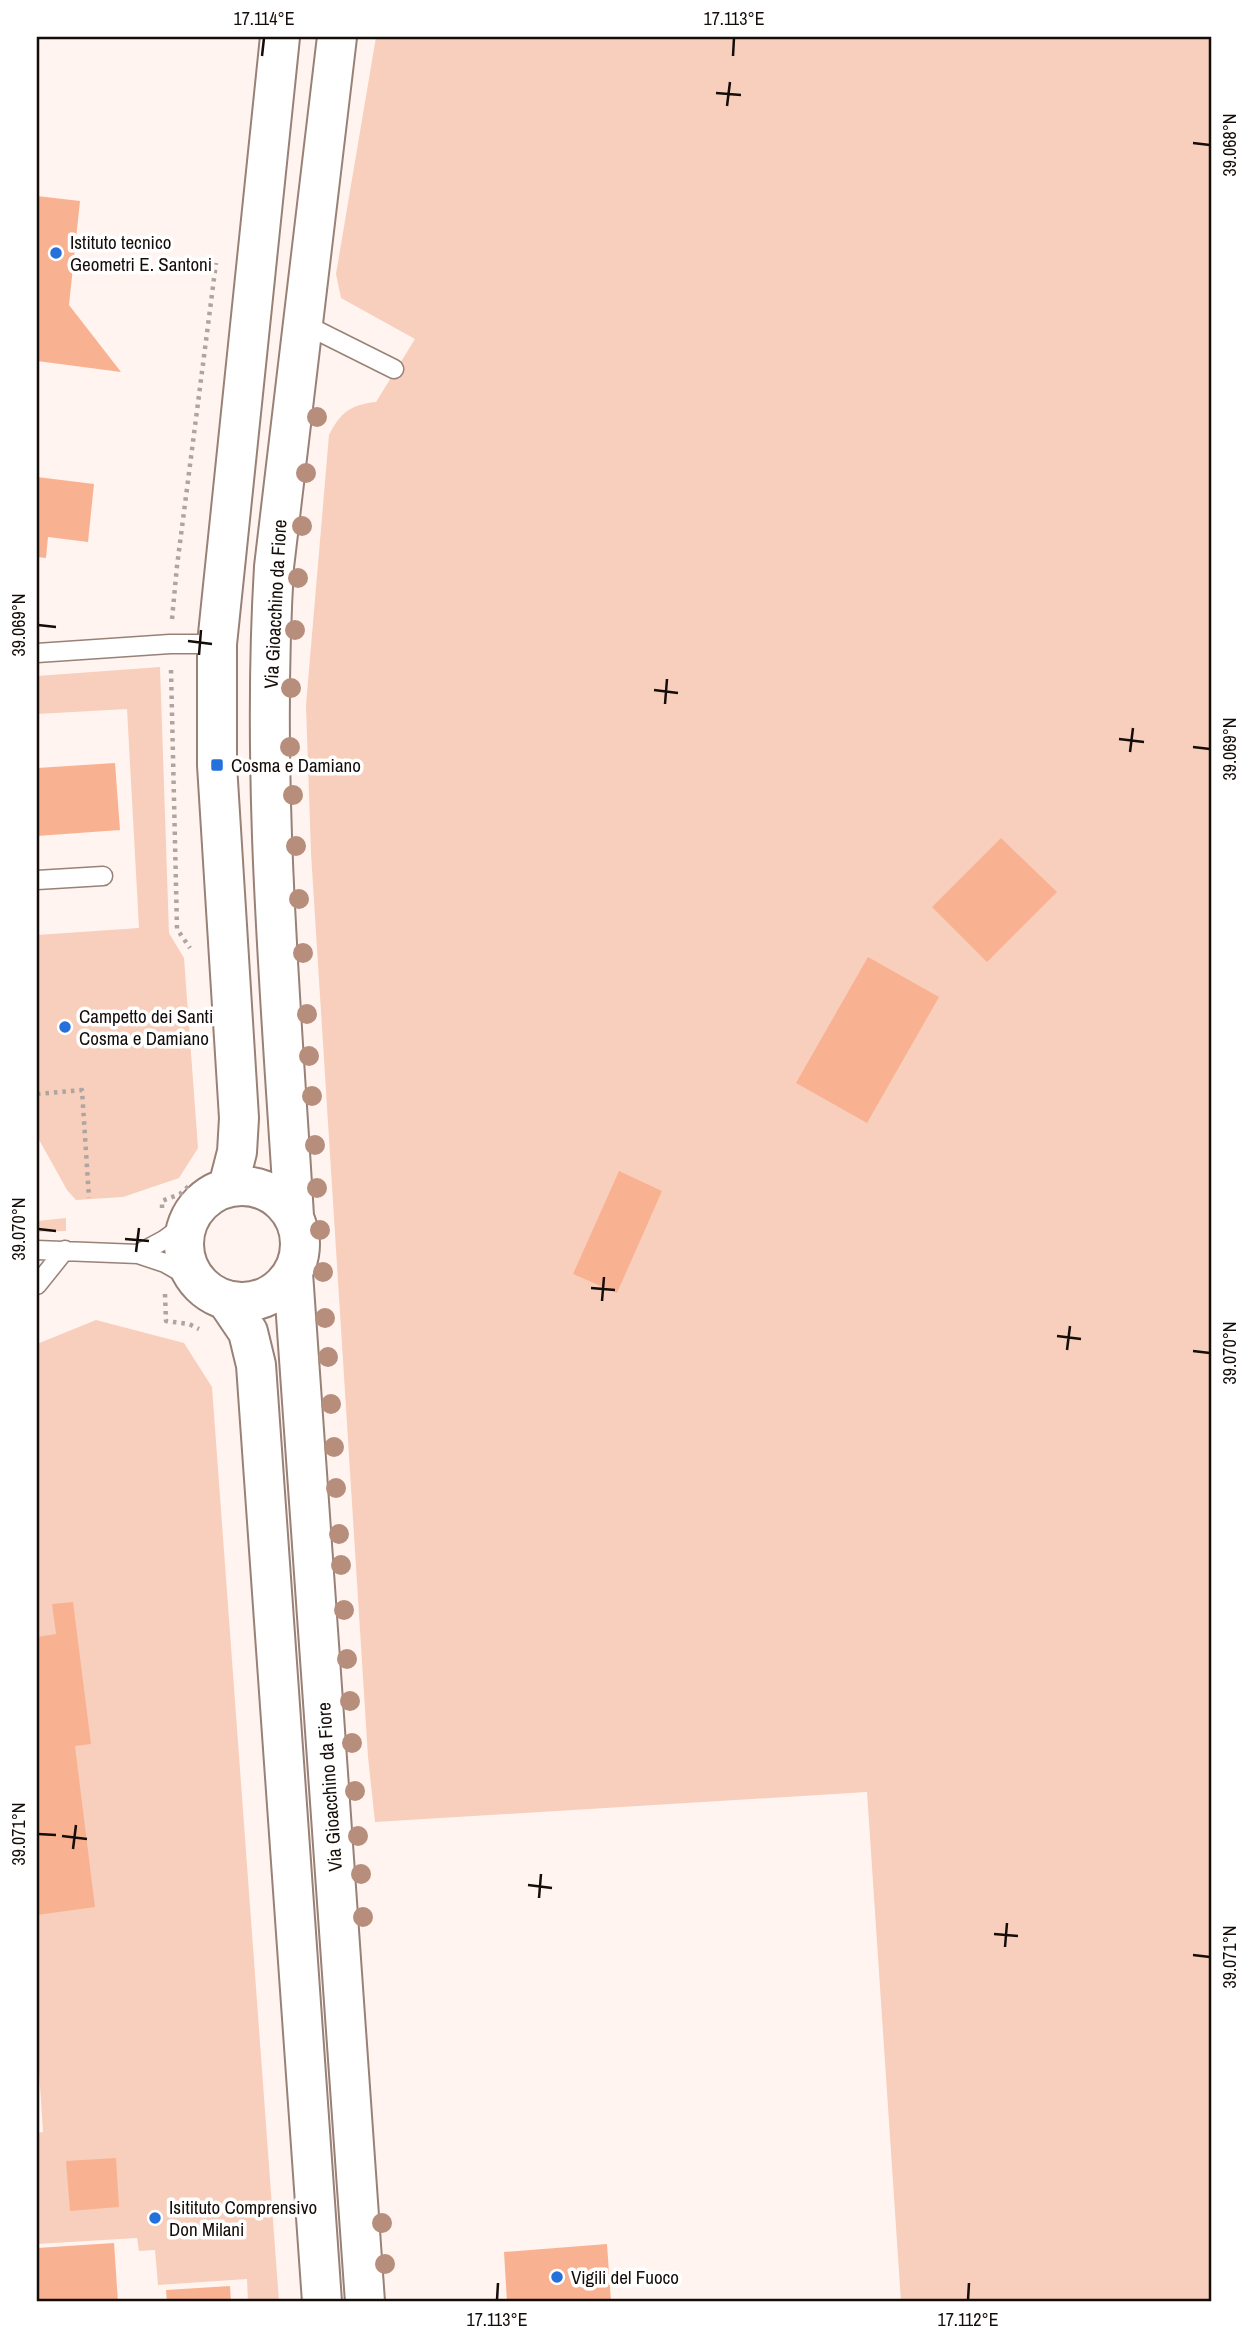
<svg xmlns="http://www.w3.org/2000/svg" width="1249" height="2339" viewBox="0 0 1249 2339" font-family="'Archivo Narrow',sans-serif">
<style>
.green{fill:#f8cfbc}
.building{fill:#f9b291}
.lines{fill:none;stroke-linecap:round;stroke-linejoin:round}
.service-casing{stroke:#988177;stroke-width:21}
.tertiary-casing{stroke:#988177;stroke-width:42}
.path{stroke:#aea4a0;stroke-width:4.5;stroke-dasharray:3.5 5;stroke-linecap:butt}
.service{stroke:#fff;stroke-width:18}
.tertiary{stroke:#fff;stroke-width:38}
.tree{fill:#b78e7b}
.ticks{fill:none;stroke:#150d09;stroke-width:2.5}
.poi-dot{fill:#2570db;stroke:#fff;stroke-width:2.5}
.labels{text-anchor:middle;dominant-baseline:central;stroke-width:7;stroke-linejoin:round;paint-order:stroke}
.poi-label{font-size:19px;fill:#150d09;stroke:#fff;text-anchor:start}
.street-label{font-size:19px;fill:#150d09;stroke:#fff}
.neatline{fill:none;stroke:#150d09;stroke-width:2.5}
.ticks-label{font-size:18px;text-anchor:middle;fill:#150d09}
</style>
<rect width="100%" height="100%" fill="#fff4f0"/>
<!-- green -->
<path class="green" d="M376 37H1212V2302H901L867 1792 375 1822 368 1757 311 853 306 705 329 435C341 412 350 405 376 402L415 339 341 298 336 274Z
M160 667 169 933 184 958 198 1148 179 1178 123 1197 76 1200 67 1190 37 1136V935L139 928 127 709 37 714V676Z
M66 1218V1231L37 1232V1221Z
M96 1320 184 1343 212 1387 279 2302H248L247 2279 158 2285 155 2250 139 2251 137 2238 37 2244V2133L43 2132 37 2039V1344Z"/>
<!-- building -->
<path class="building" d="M37 196 80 201 69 305 121 372 37 361Z
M37 477 94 484 88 542 48 537 46 558 37 557Z
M115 763 120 830 37 836V768Z
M1001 838 1057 892 987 962 932 907Z
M868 957 939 997 867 1123 796 1083Z
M619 1171 662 1191 617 1293 573 1274Z
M73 1602 91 1744 75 1746 95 1907 37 1915V1637L56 1634 52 1604Z
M116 2158 119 2207 70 2211 66 2161Z
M114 2243 118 2302H37V2248Z
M607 2244 611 2302H507L504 2252Z
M230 2286 231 2302H167L166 2290Z"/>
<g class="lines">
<!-- service casing -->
<g class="service-casing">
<path id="service" d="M302 323 394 369
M37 653 170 644H217
M37 880 103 876
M37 1250 138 1254 165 1263 195 1280
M138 1254 164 1240 186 1224
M37 1285 65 1250"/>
</g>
<!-- tertiary casing -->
<g class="tertiary-casing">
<path id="tertiary" d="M184 1244a58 58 0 1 1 116 0a58 58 0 1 1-116 0Z
M228 1187 237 1152 239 1118 217 765V644L280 37
M294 1216C281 1001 261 783 274 567L337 37
M293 1273 365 2302
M227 1301 248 1332 256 1365 322 2302"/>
</g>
<!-- path -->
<path class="path" d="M172 619 177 566 216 263
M171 670 177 929 190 948
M37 1094 82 1090 89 1198
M162 1208V1201L180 1194 190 1185
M165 1294 166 1321 189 1324 199 1329"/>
<!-- service -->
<use href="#service" class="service"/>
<!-- tertiary -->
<use href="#tertiary" class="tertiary"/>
</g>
<!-- trees -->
<g class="tree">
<circle cx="317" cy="417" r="10"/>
<circle cx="306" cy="473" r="10"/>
<circle cx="302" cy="526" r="10"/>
<circle cx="298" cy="578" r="10"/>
<circle cx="295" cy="630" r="10"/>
<circle cx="291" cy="688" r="10"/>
<circle cx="290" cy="747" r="10"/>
<circle cx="293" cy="795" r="10"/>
<circle cx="296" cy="846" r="10"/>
<circle cx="299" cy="899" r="10"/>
<circle cx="303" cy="953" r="10"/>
<circle cx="307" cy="1014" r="10"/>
<circle cx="309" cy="1056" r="10"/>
<circle cx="312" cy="1096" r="10"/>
<circle cx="315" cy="1145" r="10"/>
<circle cx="317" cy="1188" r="10"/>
<circle cx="320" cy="1230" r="10"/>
<circle cx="323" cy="1272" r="10"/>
<circle cx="325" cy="1318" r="10"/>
<circle cx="328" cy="1357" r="10"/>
<circle cx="331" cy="1404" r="10"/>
<circle cx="334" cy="1447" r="10"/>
<circle cx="336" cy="1488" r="10"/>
<circle cx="339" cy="1534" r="10"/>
<circle cx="341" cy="1565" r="10"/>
<circle cx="344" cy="1610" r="10"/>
<circle cx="347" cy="1659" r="10"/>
<circle cx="350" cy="1701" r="10"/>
<circle cx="352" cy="1743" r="10"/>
<circle cx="355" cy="1791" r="10"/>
<circle cx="358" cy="1836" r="10"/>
<circle cx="361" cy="1874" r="10"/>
<circle cx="363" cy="1917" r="10"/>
<circle cx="382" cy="2223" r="10"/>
<circle cx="385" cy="2264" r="10"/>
</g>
<!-- ticks -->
<path class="ticks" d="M262 56 264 38M733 56 734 38M716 93 741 95M727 106 730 82M1193 143 1210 145M38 625 56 627M188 641 212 644M199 655 201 630M654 690 678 693M665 704 667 679M1119 739 1144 742M1193 747 1210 749M1130 752 1133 728M38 1229 56 1231M125 1239 149 1241M136 1252 139 1228M591 1288 615 1290M602 1301 604 1277M1057 1336 1081 1339M1067 1350 1070 1326M1193 1351 1210 1353M38 1834 56 1835M62 1836 87 1839M73 1849 76 1825M528 1885 552 1888M539 1898 541 1874M994 1934 1018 1936M1005 1947 1007 1923M1193 1955 1210 1957M497 2300 498 2283M968 2300 969 2283"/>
<!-- markers -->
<g class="poi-dot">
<circle cx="56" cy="253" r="7"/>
<rect x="210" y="758" width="14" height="14" rx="3.5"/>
<circle cx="65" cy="1027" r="7"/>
<circle cx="155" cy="2218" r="7"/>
<circle cx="557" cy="2277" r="7"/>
</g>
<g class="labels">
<!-- poi labels -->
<g class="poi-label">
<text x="70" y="242">Istituto tecnico<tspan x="70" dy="22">Geometri E. Santoni</tspan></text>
<text x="231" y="765">Cosma e Damiano</text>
<text x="79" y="1016">Campetto dei Santi<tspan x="79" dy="22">Cosma e Damiano</tspan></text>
<text x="169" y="2207">Isitituto Comprensivo<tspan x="169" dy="22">Don Milani</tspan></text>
<text x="571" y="2277">Vigili del Fuoco</text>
</g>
<!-- street labels -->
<g class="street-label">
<text transform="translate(275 604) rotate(-87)">Via Gioacchino da Fiore</text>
<text transform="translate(329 1787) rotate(-94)">Via Gioacchino da Fiore</text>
</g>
</g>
<!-- border -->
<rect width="1249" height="2339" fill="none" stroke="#ffffff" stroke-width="77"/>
<rect x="38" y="38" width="1172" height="2262" class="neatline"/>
<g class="ticks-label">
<text x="264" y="25">17.114°E</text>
<text x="734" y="25">17.113°E</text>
<text transform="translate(1230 145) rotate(-90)" y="6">39.068°N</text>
<text transform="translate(19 625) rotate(-90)" y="6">39.069°N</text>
<text transform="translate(1230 749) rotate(-90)" y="6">39.069°N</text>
<text transform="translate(19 1229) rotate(-90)" y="6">39.070°N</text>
<text transform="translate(1230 1353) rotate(-90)" y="6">39.070°N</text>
<text transform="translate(19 1834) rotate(-90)" y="6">39.071°N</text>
<text transform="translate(1230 1957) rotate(-90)" y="6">39.071°N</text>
<text x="497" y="2326">17.113°E</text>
<text x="968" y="2326">17.112°E</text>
</g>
</svg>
